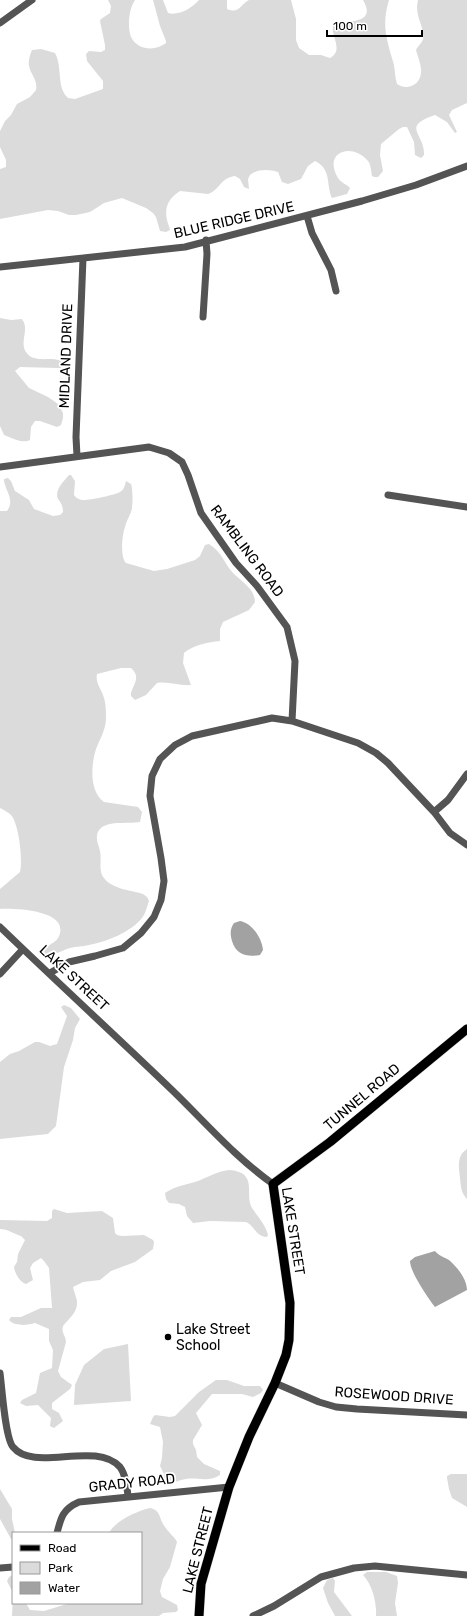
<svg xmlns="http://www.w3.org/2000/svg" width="467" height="1616" viewBox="0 0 467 1616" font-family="Rubik,sans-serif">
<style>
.green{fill:#dbdbdb}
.water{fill:#a2a2a2}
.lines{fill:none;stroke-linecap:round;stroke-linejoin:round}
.major-casing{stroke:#dbdbdb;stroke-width:10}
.minor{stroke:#545454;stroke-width:7}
.major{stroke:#000;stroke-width:9}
.poi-dot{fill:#000;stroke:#fff;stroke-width:1.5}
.labels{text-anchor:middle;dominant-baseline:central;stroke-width:3.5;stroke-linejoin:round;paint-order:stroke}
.street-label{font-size:14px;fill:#000;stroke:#fff}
.poi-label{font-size:14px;fill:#000;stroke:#fff;text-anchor:start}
</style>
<rect width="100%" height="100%" fill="#fff"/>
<!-- green -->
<path class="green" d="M108 0H135C129 8 127 27 131 37 138 51 156 51 166 43V41L160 26 153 0H163L168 13C179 16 192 8 199 0H227V9C239 14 240 5 249 0H291L296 19V40L299 48 309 55H321L330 58C344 50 331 37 333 26 345 19 378 26 363 0H389C381 26 387 40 394 65 395 71 395 78 397 84 407 91 420 85 421 73 422 67 418 57 416 50 418 46 422 43 423 39 425 26 414 17 418 0H467V103L452 110 449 115 457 132 455 133 447 122 435 115C400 127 425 133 424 155L421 158 415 155 414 142 407 127H403L399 129 381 144 380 155 383 171 378 177H374L372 176C371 171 371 165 368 161 353 142 322 151 338 178 341 183 347 184 350 188L347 194 332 198C326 186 332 169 315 161L308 166 301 179 288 184 282 182 278 172C269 169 257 169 250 175L248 179 249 189 244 187 240 179 235 176C220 178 220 190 208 194L180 191C169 198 164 207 167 220 168 224 169 226 170 230L166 232 160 231 156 217 153 213 146 208 122 198 104 203 90 212 76 215H69L58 211 48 210 0 219V169L6 167V160L0 147V131L5 121 11 115 17 104 30 97 36 90C38 80 31 75 29 66 28 60 30 55 32 50L41 49 55 53C63 68 56 87 68 98L75 99 103 89V81L87 61 86 54 89 51 101 52 105 50V45L100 21 101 19 110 13 111 6Z
M0 318 11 320 22 319C30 330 19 341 26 352 34 364 50 356 61 361V368H58L20 367 15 371 29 388 48 397 58 404 63 413V418L61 425 57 427 40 421H35L31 427 30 440C23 444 12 438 4 435L0 426Z
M69 475H71L75 481 74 495C76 498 78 499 82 500 87 501 115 495 120 492 124 490 125 485 126 481L131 484C133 489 133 507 131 512 129 517 126 522 125 527 122 535 120 557 126 563L154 571 167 569 195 560 200 556 205 545 209 544C222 552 224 563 233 573 241 581 255 589 255 602L249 610 223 622 220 629V641C208 642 193 645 184 653L183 663 191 685C179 686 168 681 157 683L146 695 135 700 131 696V693C134 683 141 677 131 668H121L97 674C95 683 102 690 104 698 106 704 106 713 106 720 105 731 100 739 96 749 91 765 89 791 104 802L138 807 142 812 140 822C129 824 114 821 104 826 100 828 97 832 97 836 96 841 99 846 100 851 102 859 98 871 104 878 112 889 130 890 143 894L147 897 149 901C147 906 146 913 142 918 131 932 106 942 89 945 83 947 76 946 70 948 60 951 53 957 41 955 42 945 56 945 59 936 70 910 14 908 0 909V889L20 872C23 860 19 824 11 815 8 812 4 810 0 808V511H7C15 500 6 492 4 481V479L8 478 11 481 15 491 29 500 34 509 53 516 60 515 63 512C63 506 61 503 58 499 54 490 64 481 69 475Z
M64 1005 71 1008 80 1019 75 1028 73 1040 64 1067 56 1126 48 1134 0 1139V1062L10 1054 19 1051 35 1042H39L50 1046 57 1044 67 1016 61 1007Z
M467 1149V1199C461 1192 461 1188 460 1178 459 1168 456 1156 467 1149Z
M229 1170C259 1172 244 1194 252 1208 258 1217 266 1225 268 1235L267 1237C256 1237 254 1225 246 1222L210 1221 193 1223 187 1216 185 1207 179 1204 169 1203 166 1199 165 1193C175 1186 185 1185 195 1182 207 1178 217 1171 229 1170Z
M54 1209 67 1213 102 1211 113 1218 115 1233 117 1235 122 1236 144 1235 153 1240 154 1242 153 1249 135 1262 111 1271 100 1280 83 1282 73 1287C74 1292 76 1296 77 1301 78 1313 69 1318 63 1326 61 1333 66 1336 66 1342L58 1371 61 1377 72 1385 70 1389 52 1403V1409L59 1413 63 1421 54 1428 50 1426 51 1418 38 1405 26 1406 20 1403 22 1400 36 1393 40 1373 52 1368 53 1350 49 1341V1329L35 1323C28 1325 15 1327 9 1320L11 1317H21L41 1308H52L49 1268 44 1261 41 1258 33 1263 30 1268 33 1280 26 1284C20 1282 15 1274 14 1267L17 1262 18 1254 25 1240 21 1236C14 1234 8 1229 0 1229V1220L47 1221 52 1218V1211Z
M128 1344 131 1401 74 1405 75 1385 84 1365 104 1349Z
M216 1380H227L244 1386H260L263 1390 261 1393 253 1397 242 1394H212L196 1413 202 1425 193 1440V1444L196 1450 197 1457 204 1464 220 1471V1475C206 1483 199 1477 186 1479 178 1480 172 1485 164 1483L162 1480 164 1474 160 1466 162 1458 163 1442 160 1427 150 1424 153 1417 155 1415 170 1417 175 1416 199 1392Z
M451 1474H467V1507L452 1498 449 1489 447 1478V1476Z
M0 1489 12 1509V1519L15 1533H13V1538L11 1539 0 1519Z
M150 1508C161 1510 159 1519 165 1527 168 1532 174 1536 177 1542L170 1567 163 1579 160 1591 162 1597 177 1605 178 1610 176 1612 163 1613 159 1616H12L13 1593 7 1581 9 1577 13 1575V1603H26L30 1610 44 1611 70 1603H141V1533H109C115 1521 137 1511 150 1508Z
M367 1572H386L397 1576 398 1583 395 1603 397 1616H376C377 1603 372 1584 363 1575Z
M333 1578 335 1581 334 1592 352 1616H335L328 1603 323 1588 327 1580Z"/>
<!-- water -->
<path class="water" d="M240 921C252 923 262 938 263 950L260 955C247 957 236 955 232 941 230 934 230 929 234 923Z
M435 1251C439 1256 444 1257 449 1260 457 1267 467 1279 467 1290L435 1307C428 1298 410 1272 410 1261L415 1257Z"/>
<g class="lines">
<!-- major casing -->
<g class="major-casing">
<path id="major" d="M199 1616 201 1584 229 1487 249 1437 275 1383 286 1355 289 1340 290 1303 273 1184 330 1142 467 1029"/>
</g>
<!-- minor -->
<path class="minor" d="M0 23 32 0
M307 216 312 233 331 270 336 291
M0 267 185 247 362 201 416 185 467 166
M203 317 207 254 206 240
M77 456 76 437 83 258
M0 467 149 447 169 453 182 462 188 475 201 513 236 563 257 586 287 627 295 661 292 721
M388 495 467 507
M434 812 448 800 467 774
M0 927C57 982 116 1036 173 1091 205 1122 236 1158 273 1184
M50 973 69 962 95 956 123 948 141 933 154 917 161 900 164 881 161 858 150 796 152 776 160 759 175 745 192 736 272 718 292 721 358 743 376 753 388 763 434 812 450 833 467 845
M0 974 23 949
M0 1373C2 1387 5 1438 13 1447 34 1473 95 1440 120 1467 126 1475 127 1487 128 1496
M275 1383 319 1402 336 1407 357 1409 467 1415
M57 1533C61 1517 63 1509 79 1502L229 1487
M0 1568 13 1567
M253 1616 274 1606 321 1577 354 1568 375 1566 467 1575"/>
<!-- major -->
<use href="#major" class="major"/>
</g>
<!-- markers -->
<circle class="poi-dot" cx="168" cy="1337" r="4"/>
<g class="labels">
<!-- street labels -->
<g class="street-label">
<text transform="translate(234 220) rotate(-13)">BLUE RIDGE DRIVE</text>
<text transform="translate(66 356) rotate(-88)">MIDLAND DRIVE</text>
<text transform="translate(247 551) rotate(53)">RAMBLING ROAD</text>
<text transform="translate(74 978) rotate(43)">LAKE STREET</text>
<text transform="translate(362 1097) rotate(-40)">TUNNEL ROAD</text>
<text transform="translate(293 1231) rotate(81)">LAKE STREET</text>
<text transform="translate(394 1396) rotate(4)">ROSEWOOD DRIVE</text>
<text transform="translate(132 1483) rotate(-6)">GRADY ROAD</text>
<text transform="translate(198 1550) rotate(-76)">LAKE STREET</text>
</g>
<!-- poi labels -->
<g class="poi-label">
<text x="176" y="1329">Lake Street<tspan x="176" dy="16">School</tspan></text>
</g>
</g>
<!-- legend -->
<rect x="12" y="1532" width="130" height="72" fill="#ffffff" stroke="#999999"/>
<rect x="20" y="1545" width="20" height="6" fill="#000000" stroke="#999999"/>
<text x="48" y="1552" font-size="12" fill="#000000">Road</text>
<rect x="20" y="1562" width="20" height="12" fill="#dbdbdb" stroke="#999999"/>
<text x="48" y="1572" font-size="12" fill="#000000">Park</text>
<rect x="20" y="1582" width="20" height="12" fill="#a2a2a2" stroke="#999999"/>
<text x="48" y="1592" font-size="12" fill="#000000">Water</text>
<!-- scale -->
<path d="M327 30v6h95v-6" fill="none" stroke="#000000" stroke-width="2"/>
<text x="333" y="30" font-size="12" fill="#000000" stroke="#ffffff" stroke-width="3" paint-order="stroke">100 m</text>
</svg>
